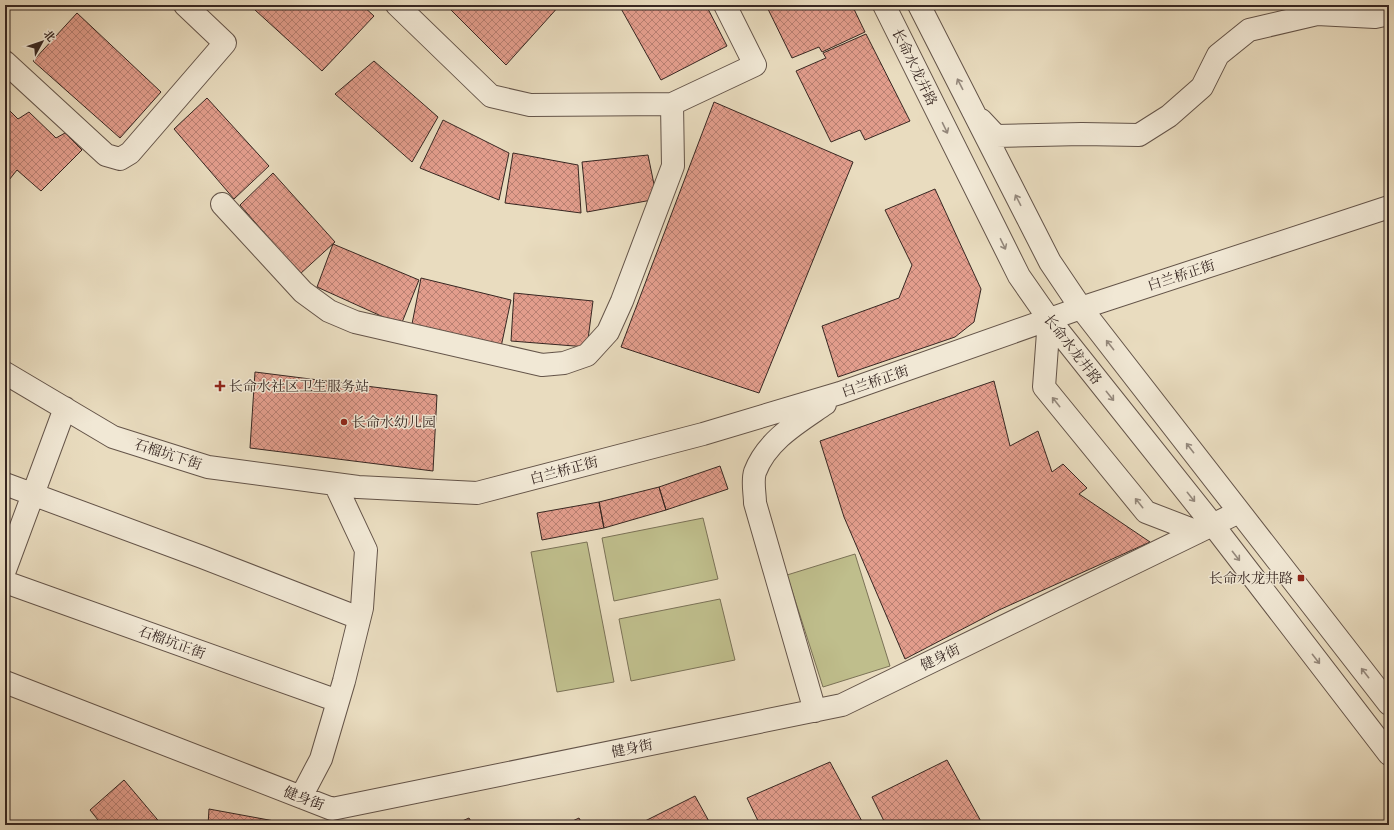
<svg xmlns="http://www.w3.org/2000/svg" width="1394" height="830" viewBox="0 0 1394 830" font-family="'Gentium Book Plus','Noto Serif SC',serif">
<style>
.pitch{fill:#bfbe8c;stroke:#7b7257}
.building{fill:url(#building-cross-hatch);stroke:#372722}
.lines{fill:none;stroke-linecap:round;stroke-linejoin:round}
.minor-casing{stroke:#645449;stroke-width:24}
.minor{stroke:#f1e8d5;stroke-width:22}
.oneway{stroke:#94887c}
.poi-dot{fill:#8f2418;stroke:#f1e8d5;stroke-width:1.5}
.labels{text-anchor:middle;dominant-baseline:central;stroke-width:3;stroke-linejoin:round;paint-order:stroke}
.street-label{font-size:14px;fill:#372722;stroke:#f1e8d5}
.poi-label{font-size:14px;fill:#372722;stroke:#f1e8d5;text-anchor:start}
</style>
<defs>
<pattern id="building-cross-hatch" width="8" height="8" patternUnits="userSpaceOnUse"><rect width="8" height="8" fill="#e29d8c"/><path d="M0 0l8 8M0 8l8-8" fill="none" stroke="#b88072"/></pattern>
</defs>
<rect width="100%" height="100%" fill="#e9dcbf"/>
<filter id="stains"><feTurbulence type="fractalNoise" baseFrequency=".005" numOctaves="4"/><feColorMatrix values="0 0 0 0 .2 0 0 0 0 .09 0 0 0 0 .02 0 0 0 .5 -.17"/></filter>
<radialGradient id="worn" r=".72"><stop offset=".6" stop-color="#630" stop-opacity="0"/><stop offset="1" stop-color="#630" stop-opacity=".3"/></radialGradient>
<!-- pitch -->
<path class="pitch" d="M703 518 718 579 614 601 602 538Z
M587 542 614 682 557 692 531 552Z
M855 554 890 666 823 687 787 575Z
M720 599 735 660 631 681 619 619Z"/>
<!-- building -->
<path class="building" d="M259 5H362L374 16 322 71 255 10Z
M454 5H560L506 65 450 9Z
M619 5H706L727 46 661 80Z
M766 5H852L865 32 822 52 819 47 792 58Z
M77 13 161 92 120 138 33 61Z
M866 34 910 121 865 140 860 130 831 142 796 71 826 58 823 53Z
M374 61 438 117 412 162 335 94Z
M207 98 269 166 234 199 174 129Z
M714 102 853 162 759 393 621 347Z
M5 106 18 119 29 112 56 138 65 133 82 150 41 191 17 170 9 180 5 177Z
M443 120 509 153 499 200 420 168Z
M513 153 578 165 581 213 505 203Z
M648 155 657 199 587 212 582 162Z
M273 173 335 242 300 274 240 205Z
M935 189 981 289 974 322 955 337 838 377 822 326 899 298 912 265 885 210Z
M333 244 419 280 401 325 317 287Z
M421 278 511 300 501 347 412 324Z
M514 293 593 301 587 347 511 341Z
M255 372 437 395 433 471 250 448Z
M994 381 1010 446 1038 431 1052 472 1063 464 1087 488 1079 494 1150 542 999 610 905 659 844 517 820 441Z
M720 466 728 489 666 510 659 487Z
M659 487 666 510 604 528 599 502Z
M599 502 604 528 542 540 537 513Z
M947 760 983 825H886L872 797Z
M830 762 864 825H760L747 798Z
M124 780 162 825H102L90 810Z
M695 796 711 825H637Z
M209 809 296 825H208Z
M469 818 473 825H453Z
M579 818 583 825H564Z"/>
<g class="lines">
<!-- minor casing -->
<g class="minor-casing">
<path id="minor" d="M397 5 491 96 530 105 672 104 755 65 725 5
M884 5 1019 276 1049 319 1213 525 1389 754
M919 5 1050 262 1081 308 1389 704
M5 62 106 155 120 159 130 153 225 43 185 5
M981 120 996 136 1082 134 1139 135 1169 116 1202 87 1218 55 1249 30 1317 14 1375 17 1389 14
M222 204 303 292 329 311 355 322 542 365 564 363 587 355 608 332 622 301 673 166 672 104
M1049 319 1044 387 1146 512 1198 532
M5 373 113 437 208 467 358 487 477 493 703 434 840 393 1081 308 1389 207
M5 484 202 557 359 618
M5 570 65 408
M5 582 338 701
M5 682 332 809 842 705 1239 512
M815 711 755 503C755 494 752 481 755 472 767 440 799 422 825 404
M301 797 321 759 344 681 362 608 366 550 335 484"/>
</g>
<!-- minor -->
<use href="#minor" class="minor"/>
</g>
<!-- one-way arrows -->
<defs><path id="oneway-shaft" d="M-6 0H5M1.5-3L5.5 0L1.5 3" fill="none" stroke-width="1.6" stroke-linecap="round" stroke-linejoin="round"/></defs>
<g class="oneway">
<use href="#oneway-shaft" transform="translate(960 84) rotate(-117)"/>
<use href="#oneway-shaft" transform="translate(945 128) rotate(64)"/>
<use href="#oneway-shaft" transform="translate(1018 200) rotate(-117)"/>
<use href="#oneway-shaft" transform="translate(1003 244) rotate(64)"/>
<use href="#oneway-shaft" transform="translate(1110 345) rotate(-128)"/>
<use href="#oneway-shaft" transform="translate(1110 396) rotate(51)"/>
<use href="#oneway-shaft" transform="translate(1056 402) rotate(-129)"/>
<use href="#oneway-shaft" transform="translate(1190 448) rotate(-128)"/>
<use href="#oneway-shaft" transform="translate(1191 497) rotate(51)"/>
<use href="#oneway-shaft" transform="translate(1139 503) rotate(-129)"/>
<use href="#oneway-shaft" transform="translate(1236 556) rotate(52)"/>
<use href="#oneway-shaft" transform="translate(1316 659) rotate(52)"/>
<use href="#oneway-shaft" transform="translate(1365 673) rotate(-128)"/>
</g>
<!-- markers -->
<g class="poi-dot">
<path d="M218 380h4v4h4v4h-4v4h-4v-4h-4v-4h4z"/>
<circle cx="344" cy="422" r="4"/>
<rect x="1297" y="574" width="8" height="8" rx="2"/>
</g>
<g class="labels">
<!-- street labels -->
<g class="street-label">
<text transform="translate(915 67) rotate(64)">长命水龙井路</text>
<text transform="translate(1181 275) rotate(-18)">白兰桥正街</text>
<text transform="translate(1073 349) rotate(52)">长命水龙井路</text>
<text transform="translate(875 381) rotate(-19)">白兰桥正街</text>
<text transform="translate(168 454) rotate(18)">石榴坑下街</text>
<text transform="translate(564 470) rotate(-15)">白兰桥正街</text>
<text transform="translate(172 642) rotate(20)">石榴坑正街</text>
<text transform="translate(940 657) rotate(-26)">健身街</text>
<text transform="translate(632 748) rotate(-11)">健身街</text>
<text transform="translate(304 798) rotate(21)">健身街</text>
</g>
<!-- poi labels -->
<g class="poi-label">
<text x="229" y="386">长命水社区卫生服务站</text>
<text x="352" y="422">长命水幼儿园</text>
<text x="1293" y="578" text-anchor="end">长命水龙井路</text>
</g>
</g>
<!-- margin -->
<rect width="1394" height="830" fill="none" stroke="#e9dcbf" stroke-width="20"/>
<rect x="6" y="6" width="1382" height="818" fill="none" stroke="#372722" stroke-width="2"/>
<rect x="10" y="10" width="1374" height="810" fill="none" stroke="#372722"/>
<!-- north arrow -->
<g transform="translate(42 42) rotate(50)" stroke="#f1e8d5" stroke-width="3" paint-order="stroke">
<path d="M0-3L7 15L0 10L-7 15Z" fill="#372722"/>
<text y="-6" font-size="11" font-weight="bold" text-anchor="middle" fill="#372722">北</text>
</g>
<rect width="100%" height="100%" filter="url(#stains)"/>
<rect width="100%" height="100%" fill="url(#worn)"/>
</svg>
